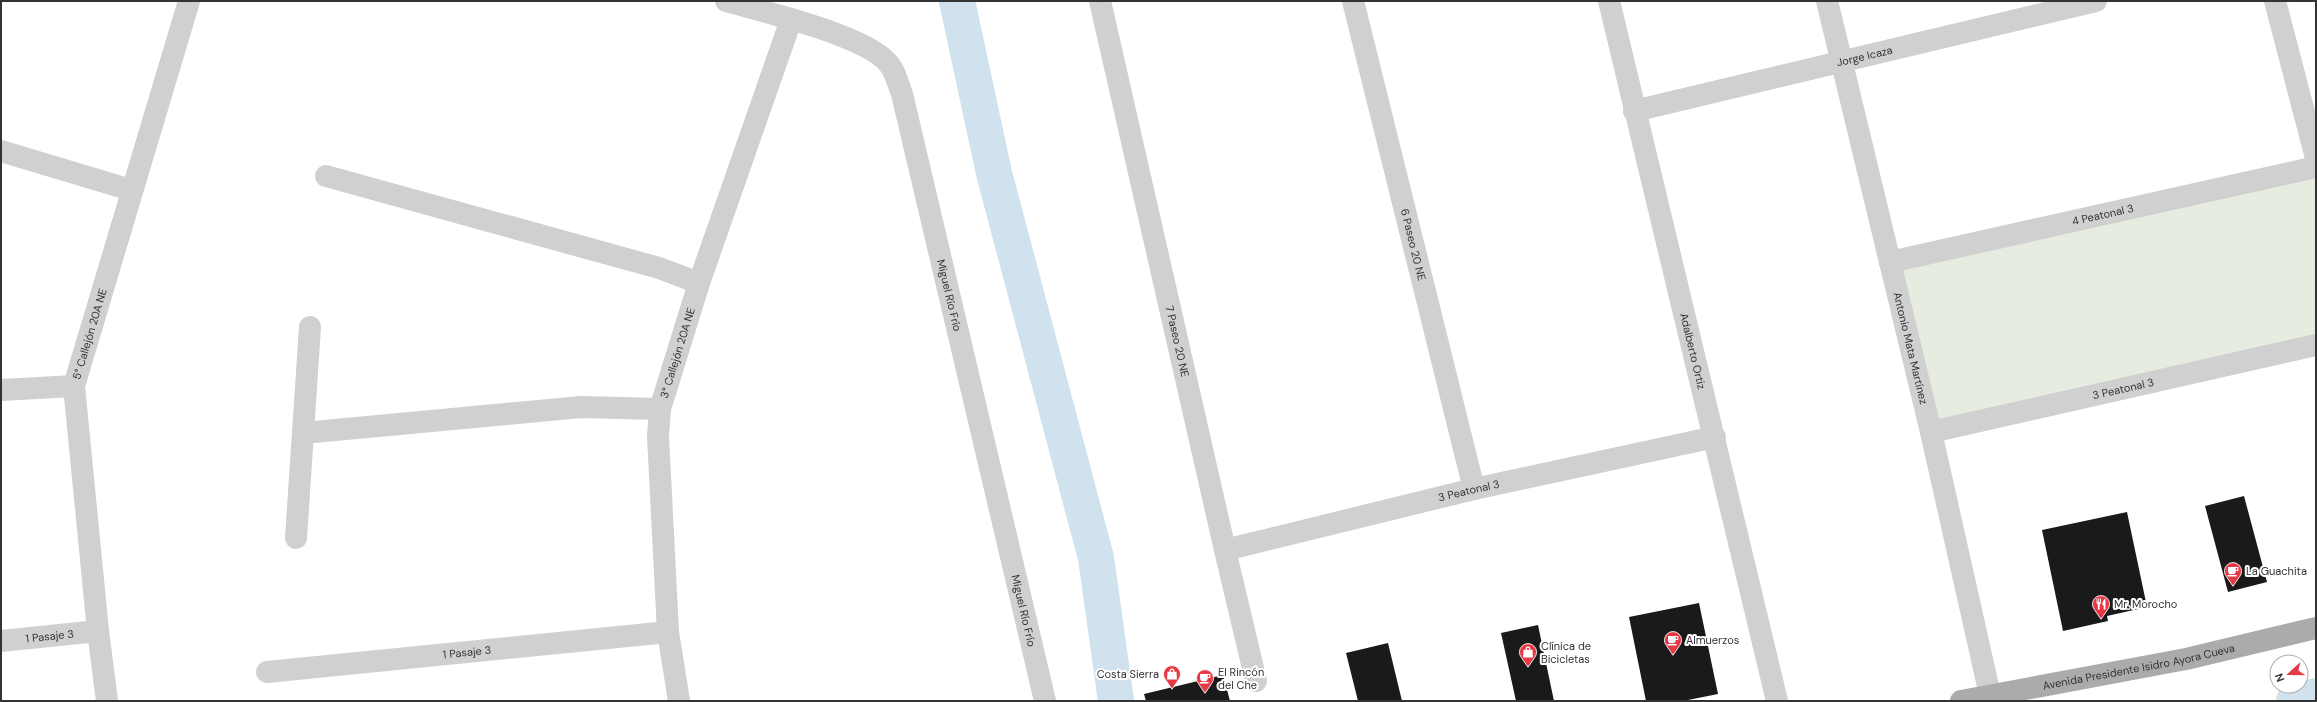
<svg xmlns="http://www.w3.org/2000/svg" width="2317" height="702" viewBox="0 0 2317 702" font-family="'DM Sans',sans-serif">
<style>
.green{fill:#e6ecdf}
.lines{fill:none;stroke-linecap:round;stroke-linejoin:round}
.canal{stroke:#cfe2ee;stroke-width:36}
.building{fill:#1a1a1a}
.street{stroke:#d0d0d0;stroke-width:22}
.primary{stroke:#ababab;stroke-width:22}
.labels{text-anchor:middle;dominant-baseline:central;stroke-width:4;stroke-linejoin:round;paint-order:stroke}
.street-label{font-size:11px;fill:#333;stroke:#fff}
.poi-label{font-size:11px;fill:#333;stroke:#fff;text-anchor:start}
</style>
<rect width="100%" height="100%" fill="#fff"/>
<!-- green -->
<path class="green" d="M2316 167V345L1931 432 1890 262Z"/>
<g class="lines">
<!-- canal -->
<path class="canal" d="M957 1 994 173 1096 558 1116 701
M2294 701 2316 696"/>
</g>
<!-- building -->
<path class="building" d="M2244 496 2267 582 2228 592 2205 506Z
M2127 512 2147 607 2107 616 2108 621 2063 631 2042 530Z
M1699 603 1718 694 1683 701H1646L1629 617Z
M1538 625 1554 701H1516L1501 633Z
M1388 643 1402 701H1358L1346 653Z
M1223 675 1230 701H1146L1144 694Z"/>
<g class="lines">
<!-- street -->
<g class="street">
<path id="s1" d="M726 1C765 12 864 35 888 63 895 70 898 84 902 94L1045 701"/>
<path id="s2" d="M1100 1 1225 550 1256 681"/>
<path id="s3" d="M1353 1 1474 489"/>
<path id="s4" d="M1609 1 1777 701"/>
<path id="s5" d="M1827 1 1931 432 1990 695"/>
<path d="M2275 1 2316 158"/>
<path id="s6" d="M1634 111 2096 1"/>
<path d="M1 151 131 190"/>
<path d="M326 176 659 268 699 283"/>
<path id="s7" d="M1890 262 2316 167"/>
<path d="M1 390 74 386"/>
<path id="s8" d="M1931 432 2316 345"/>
<path d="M303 433 581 407 660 409"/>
<path d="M296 538 310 327"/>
<path id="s9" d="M1225 550 1474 489 1715 437"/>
<path id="s10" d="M1 641 98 631"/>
<path id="s11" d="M267 672 668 632"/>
<path id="s12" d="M107 701 98 631 74 386 189 1"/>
<path id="s13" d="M679 701 668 632 658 436 660 409 699 283 791 20"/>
</g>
<!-- primary -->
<path class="primary" id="s14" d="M1961 701 2186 659 2316 628"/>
</g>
<!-- icons -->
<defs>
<g id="cafe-pin" transform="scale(0.9)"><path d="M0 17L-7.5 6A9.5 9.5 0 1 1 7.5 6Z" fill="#e63946" stroke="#fff"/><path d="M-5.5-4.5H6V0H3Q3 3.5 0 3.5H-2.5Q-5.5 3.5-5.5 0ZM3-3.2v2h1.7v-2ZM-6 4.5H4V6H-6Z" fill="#fff"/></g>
<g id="restaurant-pin" transform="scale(0.9)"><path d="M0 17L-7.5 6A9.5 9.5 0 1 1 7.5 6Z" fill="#e63946" stroke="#fff"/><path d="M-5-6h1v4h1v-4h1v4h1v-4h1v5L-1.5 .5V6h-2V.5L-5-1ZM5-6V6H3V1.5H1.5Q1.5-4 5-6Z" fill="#fff"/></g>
<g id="shop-pin" transform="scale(0.9)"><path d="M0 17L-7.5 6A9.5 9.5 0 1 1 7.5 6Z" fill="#e63946" stroke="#fff"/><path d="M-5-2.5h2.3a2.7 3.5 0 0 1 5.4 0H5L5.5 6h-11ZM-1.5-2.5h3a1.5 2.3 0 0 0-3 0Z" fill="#fff"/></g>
</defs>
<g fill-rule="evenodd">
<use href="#cafe-pin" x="2233" y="571"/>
<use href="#restaurant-pin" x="2101" y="604"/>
<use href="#cafe-pin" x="1673" y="640"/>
<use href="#shop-pin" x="1528" y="652"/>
<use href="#shop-pin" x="1172" y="674"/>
<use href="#cafe-pin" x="1205" y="678"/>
</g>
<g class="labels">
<!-- street labels -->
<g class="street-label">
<text stroke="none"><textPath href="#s6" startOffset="237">Jorge Icaza</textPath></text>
<text stroke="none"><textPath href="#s7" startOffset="218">4 Peatonal 3</textPath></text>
<text stroke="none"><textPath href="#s3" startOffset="251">6 Paseo 20 NE</textPath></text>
<text stroke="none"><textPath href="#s1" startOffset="416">Miguel Río Frío</textPath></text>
<text stroke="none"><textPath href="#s12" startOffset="371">5° Callejón 20A NE</textPath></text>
<text stroke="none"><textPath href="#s2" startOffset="349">7 Paseo 20 NE</textPath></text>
<text stroke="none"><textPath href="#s5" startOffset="357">Antonio Mata Martínez</textPath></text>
<text stroke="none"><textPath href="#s4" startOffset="360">Adalberto Ortiz</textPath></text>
<text stroke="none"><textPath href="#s13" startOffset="352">3° Callejón 20A NE</textPath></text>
<text stroke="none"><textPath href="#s8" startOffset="197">3 Peatonal 3</textPath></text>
<text stroke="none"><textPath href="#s9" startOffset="251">3 Peatonal 3</textPath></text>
<text stroke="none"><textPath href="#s1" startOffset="740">Miguel Río Frío</textPath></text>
<text stroke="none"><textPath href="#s10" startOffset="49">1 Pasaje 3</textPath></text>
<text stroke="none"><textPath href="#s11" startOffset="201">1 Pasaje 3</textPath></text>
<text stroke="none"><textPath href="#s14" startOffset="181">Avenida Presidente Isidro Ayora Cueva</textPath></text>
</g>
<!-- poi labels -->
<g class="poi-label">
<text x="2246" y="571">La Guachita</text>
<text x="2114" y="604">Mr. Morocho</text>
<text x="1686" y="640">Almuerzos</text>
<text x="1541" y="646">Clínica de<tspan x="1541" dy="13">Bicicletas</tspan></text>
<text x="1218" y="672">El Rincón<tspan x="1218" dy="13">del Che</tspan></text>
<text x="1159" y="674" text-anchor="end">Costa Sierra</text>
</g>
</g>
<!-- border -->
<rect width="2317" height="702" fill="none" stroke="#333333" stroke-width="4"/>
<!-- north arrow -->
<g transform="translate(2289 674) rotate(249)"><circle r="19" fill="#ffffff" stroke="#adadad"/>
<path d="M0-3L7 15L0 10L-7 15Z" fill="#e63946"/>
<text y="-6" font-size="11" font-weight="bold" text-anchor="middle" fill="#333333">N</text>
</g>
</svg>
